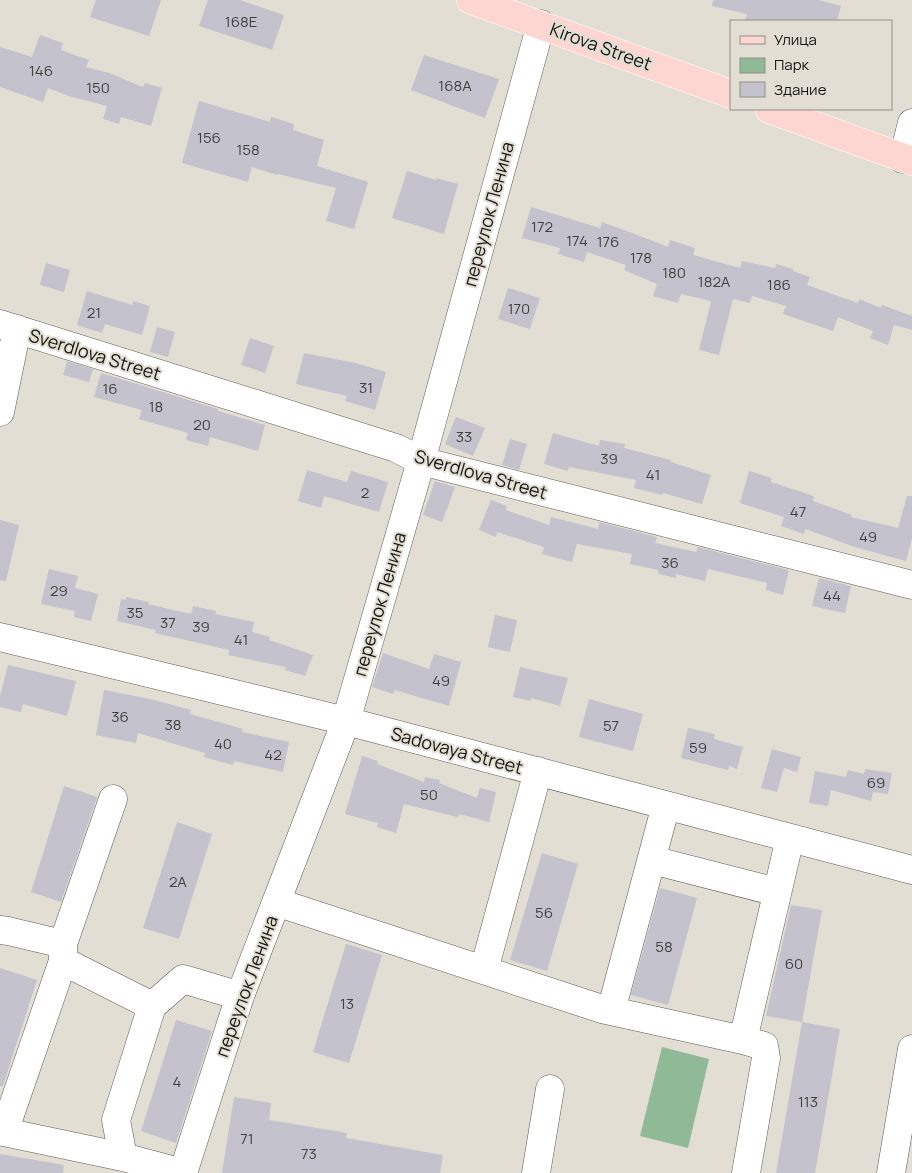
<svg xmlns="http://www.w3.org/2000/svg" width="912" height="1173" viewBox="0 0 912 1173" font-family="Manrope,sans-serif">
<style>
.green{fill:#90ba97}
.building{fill:#c3c2cd}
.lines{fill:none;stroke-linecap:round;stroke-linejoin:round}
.minor-casing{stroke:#5f5b52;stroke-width:29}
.major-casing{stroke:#fff;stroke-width:29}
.minor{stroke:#fff;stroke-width:28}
.major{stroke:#fdd6d2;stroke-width:28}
.labels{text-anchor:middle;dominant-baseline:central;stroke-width:4;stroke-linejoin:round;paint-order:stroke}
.number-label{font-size:15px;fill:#424141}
.street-label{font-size:18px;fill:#171612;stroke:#e2ded3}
</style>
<rect width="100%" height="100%" fill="#e2ded3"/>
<!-- green -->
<path class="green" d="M662 1047 709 1059 688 1148 640 1136Z"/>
<!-- building -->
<path class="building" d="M96 0H161L149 36 90 17Z
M208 0H240L284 15 272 50 199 26Z
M713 0H818L841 6 837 21H745L747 14 712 6Z
M40 35 63 43 61 50 89 60 86 67 109 73 143 87 145 83 162 88 151 126 121 117 119 124 103 119 107 106 69 96 48 88 43 102 0 87V47L32 57Z
M424 55 499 79 485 118 411 90Z
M199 101 270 122 271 117 294 124 293 130 324 140 317 166 368 182 354 229 326 221 336 188 278 174 277 175 252 167 248 182 182 163Z
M407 171 436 180V178L458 184 444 234 392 218Z
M531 207 600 228 602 222 627 231 668 247 670 240 695 248 693 255 740 268 742 261 775 268 776 264 793 269V271L810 277 807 285 858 303 859 299 881 308 882 305 912 316V330L894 325 888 345 870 338 873 331 838 317 833 331 783 314 786 306 752 296 750 303 733 299 719 355 699 350 711 301 681 294 678 303 653 296 657 284 624 270 626 265 587 252 584 262 558 254 560 248 522 238Z
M46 263 70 270 64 292 40 285Z
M508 288 540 298 530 329 498 319Z
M87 291 132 305 133 301 150 306 142 335 105 324 102 333 77 325Z
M157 327 175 332 168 357 150 352Z
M250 338 274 346 265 373 241 365Z
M304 353 356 363 386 372 375 410 345 401 347 396 296 384Z
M67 361 93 369 89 382 63 375Z
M101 373 218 409V411L265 425 258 451 210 437 208 446 186 440 188 433 139 419 142 410 94 397Z
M456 417 485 428 473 456 445 444Z
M553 433 599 446 600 440 625 444 624 448 671 460V462L711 475 702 504 663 493 662 495 634 488 636 480 569 467 568 471 544 464Z
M510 439 527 444 519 470 502 465Z
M307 470 347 482 351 471 388 482 379 512 324 496 321 508 298 501Z
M749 471 772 478 771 482 814 496 813 501 852 515 851 517 898 528 907 496H912V538L906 561 858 548 805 529 804 534 781 526 784 517 740 503Z
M435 481 455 487 442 522 423 515Z
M491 500 507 506 506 510 549 525 551 517 598 529 599 522 657 537 655 543 696 552 698 547 789 570 783 595 766 590 767 583 708 569 705 581 676 574V578L658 574V570L630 564 632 554 577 544 572 562 542 554 544 547 497 532 496 537 479 530Z
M0 520 19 525 6 581 0 580Z
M49 569 78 576 75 588 98 594 91 621 74 617 75 611 41 604Z
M819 578 851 586 845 613 812 606Z
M126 597 149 602 148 604 191 614 193 606 216 611 215 614 254 622 252 632 270 637 269 640 313 655 305 676 285 670 286 667 228 655 229 650 155 633 156 630 117 621 121 599 126 600Z
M495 615 517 620 510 652 488 647Z
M383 653 429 669 434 654 461 662 449 706 395 690 393 694 372 687Z
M8 665 76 681 67 716 23 704 21 712 0 707V696Z
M520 667 568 678 560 706 531 698V701L513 697Z
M104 690 150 699 191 710 190 714 243 729 242 732 289 742 283 772 234 761 233 765 204 757 205 753 138 733 136 743 96 735Z
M589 699 643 714 633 751 579 737Z
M688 728 715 734 714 739 743 747 737 769 729 766 728 770 681 758Z
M772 749 801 757 797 772 784 768 777 792 761 788Z
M362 756 378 761 377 764 424 782 425 777 440 780 439 783 477 798 480 788 496 792 489 822 459 814 458 817 404 804 396 833 377 827 378 823 345 814Z
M865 769 892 773 888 794 873 792 871 801 831 790 828 806 809 803 815 771 846 777 848 770 864 774Z
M64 786 97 797 61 902 31 892Z
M177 822 212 834 179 939 143 928Z
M542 853 578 864 547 971 510 960Z
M660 888 697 898 668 1005 631 995Z
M791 905 822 910 802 1022 766 1016Z
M346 944 382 955 349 1063 313 1052Z
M0 968 37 980 3 1086H0Z
M176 1020 212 1031 176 1143 141 1131Z
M802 1022 840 1029 815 1173H776Z
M234 1097 271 1103 269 1120 347 1133 346 1138 443 1155 440 1173H222Z
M0 1154 64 1165 63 1173H0Z"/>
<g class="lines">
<!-- minor casing -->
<g class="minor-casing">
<path id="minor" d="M903 159 912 123
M0 324 396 448 421 461 912 585
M0 412 17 329
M0 637 346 721 912 870
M652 860 777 892
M276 902 602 1009 743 1040 764 1046 766 1058 746 1173
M0 930 8 931 63 944V961L152 1006 183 979 240 996
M63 944 113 799
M63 961 4 1132 123 1157 183 1173
M484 970 538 771
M611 1011 666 805
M743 1040 790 838
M123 1157 116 1120 152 1006
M183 1173 240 996 346 721 421 461 541 24
M536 1173 550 1089
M891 1173 912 1049"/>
</g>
<!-- major casing -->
<g class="major-casing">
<path id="major" d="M471 0 731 94
M769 109 912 161"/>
</g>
<!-- minor -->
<use href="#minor" class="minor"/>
<!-- major -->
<use href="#major" class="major"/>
</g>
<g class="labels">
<!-- number labels -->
<g class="number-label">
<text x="241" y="21">168Е</text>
<text x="41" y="70">146</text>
<text x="455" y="85">168А</text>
<text x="98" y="87">150</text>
<text x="209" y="137">156</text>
<text x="248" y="149">158</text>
<text x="542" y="226">172</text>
<text x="577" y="240">174</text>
<text x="608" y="241">176</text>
<text x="641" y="257">178</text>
<text x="674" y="272">180</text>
<text x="714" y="281">182А</text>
<text x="779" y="284">186</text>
<text x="519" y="308">170</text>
<text x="94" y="312">21</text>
<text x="366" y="387">31</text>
<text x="110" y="388">16</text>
<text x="156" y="406">18</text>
<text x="202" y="424">20</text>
<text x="464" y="436">33</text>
<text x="609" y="458">39</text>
<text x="653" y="474">41</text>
<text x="365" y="492">2</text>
<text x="798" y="511">47</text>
<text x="868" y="536">49</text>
<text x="670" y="562">36</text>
<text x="59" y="590">29</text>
<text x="832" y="595">44</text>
<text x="135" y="612">35</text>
<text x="168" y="622">37</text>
<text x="201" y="626">39</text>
<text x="241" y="639">41</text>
<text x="441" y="680">49</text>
<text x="120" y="716">36</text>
<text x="173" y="724">38</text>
<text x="611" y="725">57</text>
<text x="223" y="743">40</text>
<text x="698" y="747">59</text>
<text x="273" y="754">42</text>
<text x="876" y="782">69</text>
<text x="429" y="794">50</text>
<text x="178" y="881">2А</text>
<text x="544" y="912">56</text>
<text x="664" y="946">58</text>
<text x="794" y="963">60</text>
<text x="347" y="1003">13</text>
<text x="177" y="1081">4</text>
<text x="808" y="1101">113</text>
<text x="247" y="1138">71</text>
<text x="309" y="1153">73</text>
</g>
<!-- street labels -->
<g class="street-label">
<text transform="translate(601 46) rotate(20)">Kirova Street</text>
<text transform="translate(488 214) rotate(-75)">переулок Ленина</text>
<text transform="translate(95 354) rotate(17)">Sverdlova Street</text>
<text transform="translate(481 474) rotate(16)">Sverdlova Street</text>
<text transform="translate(379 604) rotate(-74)">переулок Ленина</text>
<text transform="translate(457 750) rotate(15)">Sadovaya Street</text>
<text transform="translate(246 986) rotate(-70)">переулок Ленина</text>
</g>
</g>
<!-- legend -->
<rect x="730" y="20" width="162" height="90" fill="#e2ded3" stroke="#918e86"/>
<rect x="740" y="36" width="25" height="8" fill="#fdd6d2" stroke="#918e86"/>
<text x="774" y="45" font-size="15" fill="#171612">Улица</text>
<rect x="740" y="58" width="25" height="15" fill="#90ba97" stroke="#918e86"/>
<text x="774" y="70" font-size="15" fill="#171612">Парк</text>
<rect x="740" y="82" width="25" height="15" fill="#c3c2cd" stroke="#918e86"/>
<text x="774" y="95" font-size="15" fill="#171612">Здание</text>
</svg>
